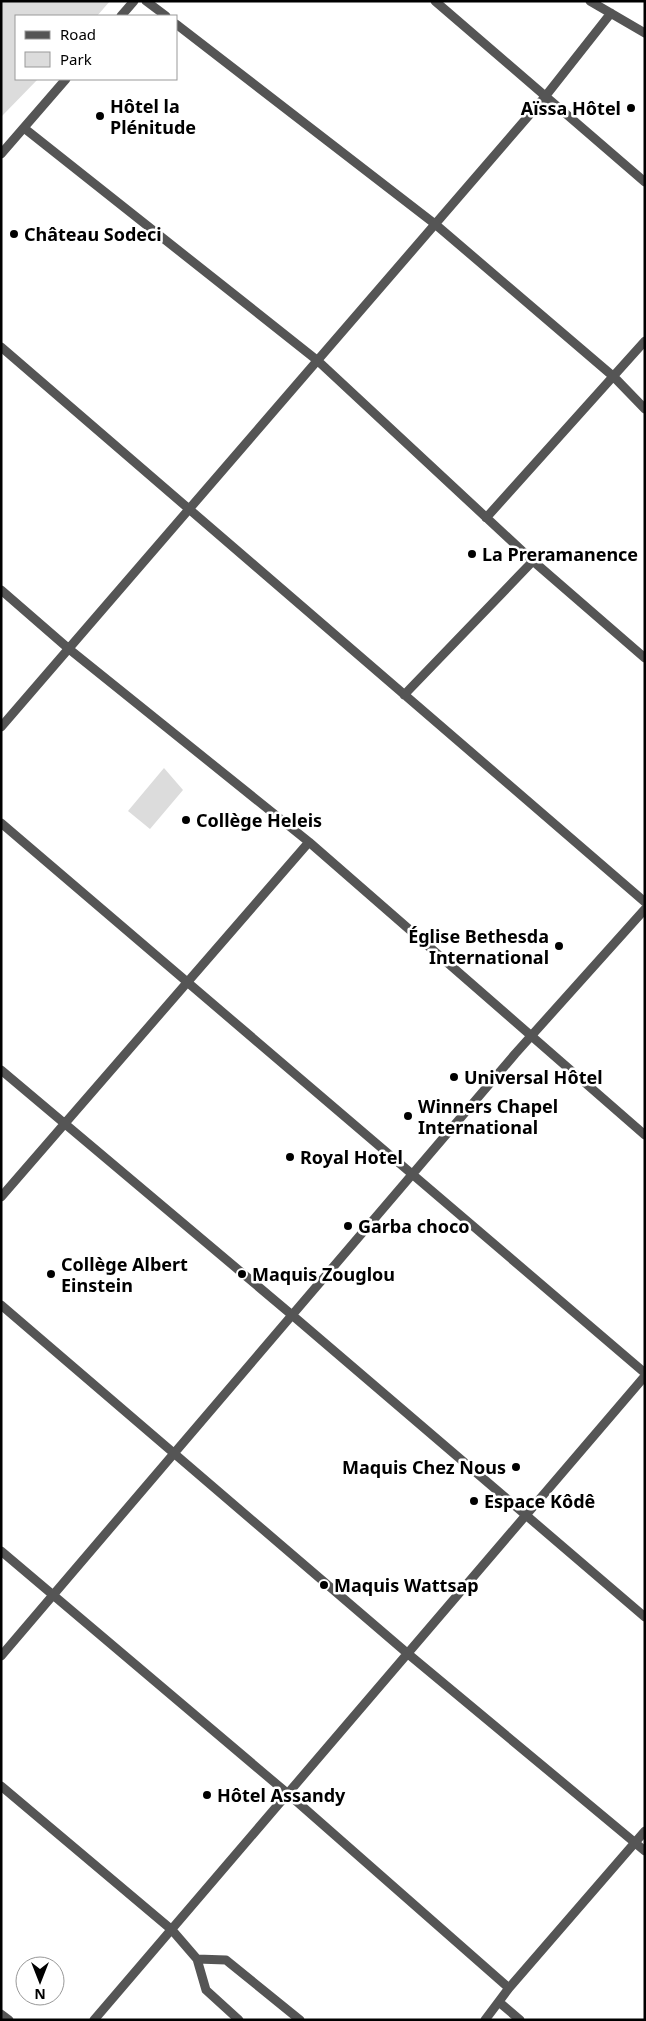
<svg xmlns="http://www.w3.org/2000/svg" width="646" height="2021" viewBox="0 0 646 2021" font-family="'Noto Sans',sans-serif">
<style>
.green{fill:#dcdcdc}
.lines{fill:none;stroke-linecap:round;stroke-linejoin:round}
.minor{stroke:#555;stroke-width:9}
.poi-dot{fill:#000;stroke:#fff;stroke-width:2}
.labels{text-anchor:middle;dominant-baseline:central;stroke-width:5;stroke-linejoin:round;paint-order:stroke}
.poi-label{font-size:18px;font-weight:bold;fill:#000;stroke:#fff;text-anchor:start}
</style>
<rect width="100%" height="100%" fill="#fff"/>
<!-- green -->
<path class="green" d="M1 1H110L97 16H16V79H38L1 117Z
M164 768 183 790 150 829 128 811Z"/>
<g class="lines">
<!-- minor -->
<path class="minor" d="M146 1 166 16
M435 1 645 182
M590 1 645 33
M121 16 134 1
M176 24 435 224 614 377 645 409
M24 128 318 361 533 561 645 658
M1 154 66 79
M1 347 645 902
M486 518 645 341
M1 590 69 649 309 842 645 1135
M404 695 533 561
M1 727 544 98 611 13
M1 823 645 1373
M1 1070 292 1315 645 1617
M1 1197 309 842
M1 1305 407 1653 645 1851
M1 1551 287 1793 509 1988
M1 1656 515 1054 645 909
M1 1786 172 1930 197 1959 226 1960 300 2020
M197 1959 206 1990 239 2020
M499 2002 520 2020
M1 2014 9 2020
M94 2020 645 1376
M485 2020 509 1988 645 1831"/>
</g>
<!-- markers -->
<g class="poi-dot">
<circle cx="631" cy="108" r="5"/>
<circle cx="100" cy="116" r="5"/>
<circle cx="14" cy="234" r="5"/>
<circle cx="472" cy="554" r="5"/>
<circle cx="186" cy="820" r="5"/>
<circle cx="559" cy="946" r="5"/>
<circle cx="454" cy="1077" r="5"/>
<circle cx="408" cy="1116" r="5"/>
<circle cx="290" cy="1157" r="5"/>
<circle cx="348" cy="1226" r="5"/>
<circle cx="51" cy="1274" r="5"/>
<circle cx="242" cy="1274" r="5"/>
<circle cx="516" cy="1467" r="5"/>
<circle cx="474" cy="1501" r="5"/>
<circle cx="324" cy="1585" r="5"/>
<circle cx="207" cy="1795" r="5"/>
</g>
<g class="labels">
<!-- poi labels -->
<g class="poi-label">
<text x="110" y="106">Hôtel la<tspan x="110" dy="21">Plénitude</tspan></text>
<text x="621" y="108" text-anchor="end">Aïssa Hôtel</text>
<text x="24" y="234">Château Sodeci</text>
<text x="482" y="554">La Preramanence</text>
<text x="196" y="820">Collège Heleis</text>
<text x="549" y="936" text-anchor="end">Église Bethesda<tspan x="549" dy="21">International</tspan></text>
<text x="464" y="1077">Universal Hôtel</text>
<text x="418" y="1106">Winners Chapel<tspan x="418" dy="21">International</tspan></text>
<text x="300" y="1157">Royal Hotel</text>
<text x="358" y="1226">Garba choco</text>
<text x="61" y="1264">Collège Albert<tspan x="61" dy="21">Einstein</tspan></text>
<text x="252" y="1274">Maquis Zouglou</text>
<text x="506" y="1467" text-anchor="end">Maquis Chez Nous</text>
<text x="484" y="1501">Espace Kôdê</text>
<text x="334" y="1585">Maquis Wattsap</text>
<text x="217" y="1795">Hôtel Assandy</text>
</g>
</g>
<!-- border -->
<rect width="646" height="2021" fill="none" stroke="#000000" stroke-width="5"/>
<!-- legend -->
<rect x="15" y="15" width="162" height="65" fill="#ffffff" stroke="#999999"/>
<rect x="25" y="31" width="25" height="8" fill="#555555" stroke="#999999"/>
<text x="60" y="40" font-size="15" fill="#000000">Road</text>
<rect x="25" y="52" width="25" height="15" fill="#dcdcdc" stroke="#999999"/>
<text x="60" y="65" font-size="15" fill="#000000">Park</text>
<!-- north arrow -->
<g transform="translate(40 1981) rotate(180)"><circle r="24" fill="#ffffff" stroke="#999999"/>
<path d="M0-4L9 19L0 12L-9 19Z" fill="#000000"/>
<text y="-8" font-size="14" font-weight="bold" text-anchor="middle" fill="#000000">N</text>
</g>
</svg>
